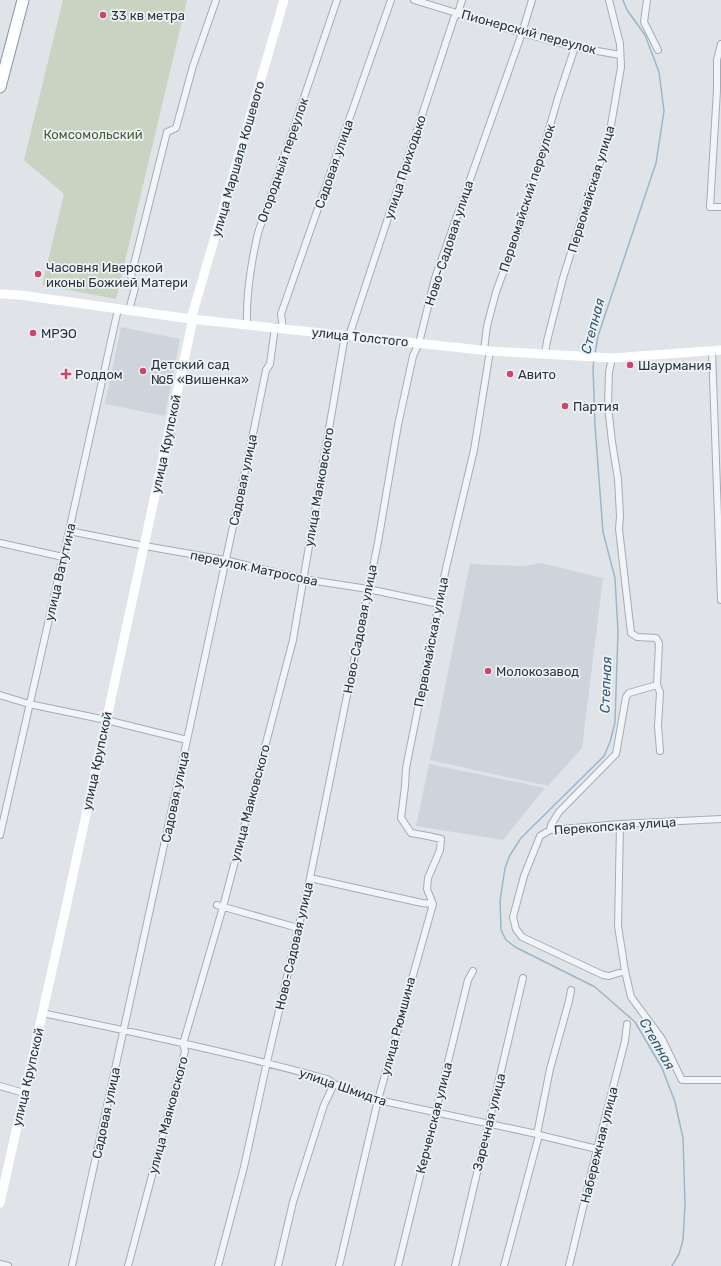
<svg xmlns="http://www.w3.org/2000/svg" width="721" height="1266" viewBox="0 0 721 1266" font-family="Rubik,sans-serif">
<style>
.built{fill:#ced4db}
.green{fill:#c8d3c1}
.lines{fill:none;stroke-linecap:round;stroke-linejoin:round}
.stream{stroke:#9ab7c9;stroke-width:1.5}
.minor-casing{stroke:#a5acb3;stroke-width:8}
.trunk-casing{stroke:#87949f;stroke-width:13}
.minor{stroke:#f2f5f7;stroke-width:6}
.secondary{stroke:#fff;stroke-width:9}
.trunk{stroke:#fff;stroke-width:11}
.poi-dot{fill:#cf446c;stroke:#eff3f6;stroke-width:1.5}
.labels{text-anchor:middle;dominant-baseline:central;stroke-width:3.5;stroke-linejoin:round;paint-order:stroke}
.poi-label{font-size:13px;fill:#283440;stroke:#eff3f6;text-anchor:start}
.street-label{font-size:13px;fill:#283440;stroke:#eff3f6}
.park-label{font-size:13px;fill:#425c35;stroke:#eff3f6}
.water-label{font-size:14px;font-style:italic;fill:#325974;stroke:#eff3f6}
</style>
<rect width="100%" height="100%" fill="#e0e4e9"/>
<!-- built -->
<path class="built" d="M121 327 180 339 165 416 105 404Z
M541 563 603 578 582 748 548 786 430 760 470 564 523 566Z
M429 764 545 788 503 840 416 826Z"/>
<!-- green -->
<path class="green" d="M63 0H187L116 299 42 285 64 194 24 160Z"/>
<g class="lines">
<!-- stream -->
<path class="stream" d="M595 354 598 336 656 163 664 111 659 72 645 35 627 10 623 0
M594 360 593 367 595 426 603 532 615 578 618 632 615 722 610 742 604 756 521 838 510 855 505 868 500 901 501 930 506 940 515 947 595 987 635 1022 662 1068 675 1102 683 1138 685 1205 683 1240 679 1254 672 1266"/>
<!-- minor casing -->
<g class="minor-casing">
<path id="minor" d="M414 0 522 33 575 47 620 55
M647 0 644 22 658 50
M721 44 717 60V90L710 207H721
M129 310 135 288 131 276 167 132 176 128 193 66 216 0
M247 325C246 294 251 263 258 233L337 0
M283 329 281 314 391 0
M484 350 487 326 496 292 522 221 558 98 575 47
M712 350 721 600
M545 354 547 341 563 278 593 182 609 137 621 67 620 44 609 0
M69 531 145 546 225 560 303 579 368 589 439 604
M0 543 63 557
M657 685 660 692 658 726 660 751
M0 695 29 704 106 720 187 740
M620 824 618 926 625 971 631 997 662 1039 682 1080H721
M550 830 551 825 559 812 616 754 626 697 629 693 657 685 659 643 656 638 637 637 631 633 619 529 620 516 618 479 612 442 608 406 609 372 612 358
M0 835 69 531 118 309
M310 878 422 903 433 904
M433 904 427 889 428 878 440 850 441 839 428 836 411 833 401 818 405 786 406 768 446 568 474 450 490 351
M217 905 298 928
M625 971 609 976 603 975 522 937 516 929 513 917 524 876 540 836 550 830 620 824 721 819
M42 1013C137 1033 233 1053 327 1079L334 1084 378 1100 537 1134 539 1135 597 1149
M0 1086 24 1093
M537 1134 550 1069 569 1001 571 990
M0 1264 8 1266
M72 1266 187 740 254 429 266 370 270 364 275 327
M128 1266 185 1051 183 1044 223 907 293 640 344 341 349 336 454 18 458 13 462 0
M218 1266 244 1167 267 1062 310 878 378 542 398 425 413 356 419 343 435 278 522 33 532 0
M278 1266 293 1202 324 1105 334 1084
M339 1266 378 1100 433 904
M398 1266 468 980 473 971
M455 1266 523 978
M504 1266 539 1135
M569 1266 597 1149 625 1041 627 1024"/>
</g>
<!-- trunk casing -->
<g class="trunk-casing">
<path id="trunk" d="M0 87 23 0"/>
</g>
<!-- minor -->
<use href="#minor" class="minor"/>
<!-- secondary -->
<path class="secondary" d="M0 294 20 295 191 319 490 351 612 358 721 350
M191 319 284 0
M0 1203 65 912 193 319"/>
<!-- trunk -->
<use href="#trunk" class="trunk"/>
</g>
<!-- markers -->
<g class="poi-dot">
<circle cx="103" cy="15" r="4"/>
<circle cx="38" cy="274" r="4"/>
<circle cx="33" cy="333" r="4"/>
<circle cx="630" cy="365" r="4"/>
<circle cx="143" cy="371" r="4"/>
<path d="M64 368h4v4h4v4h-4v4h-4v-4h-4v-4h4z"/>
<circle cx="510" cy="374" r="4"/>
<circle cx="565" cy="406" r="4"/>
<circle cx="488" cy="671" r="4"/>
</g>
<g class="labels">
<!-- poi labels -->
<g class="poi-label">
<text x="111" y="15">33 кв метра</text>
<text x="46" y="267">Часовня Иверской<tspan x="46" dy="15">иконы Божией Матери</tspan></text>
<text x="41" y="333">МРЭО</text>
<text x="151" y="364">Детский сад<tspan x="151" dy="15">№5 «Вишенка»</tspan></text>
<text x="638" y="365">Шаурмания</text>
<text x="75" y="374">Роддом</text>
<text x="518" y="374">Авито</text>
<text x="573" y="406">Партия</text>
<text x="496" y="671">Молокозавод</text>
</g>
<!-- street labels -->
<g class="street-label">
<text transform="translate(529 32) rotate(15)">Пионерский переулок</text>
<text transform="translate(238 159) rotate(-74)">улица Маршала Кошевого</text>
<text transform="translate(283 160) rotate(-71)">Огородный переулок</text>
<text transform="translate(334 164) rotate(-71)">Садовая улица</text>
<text transform="translate(405 167) rotate(-72)">улица Приходько</text>
<text transform="translate(591 189) rotate(-73)">Первомайская улица</text>
<text transform="translate(527 198) rotate(-72)">Первомайский переулок</text>
<text transform="translate(449 243) rotate(-72)">Ново-Садовая улица</text>
<text transform="translate(360 337) rotate(6)">улица Толстого</text>
<text transform="translate(166 444) rotate(-78)">улица Крупской</text>
<text transform="translate(243 480) rotate(-78)">Садовая улица</text>
<text transform="translate(319 487) rotate(-80)">улица Маяковского</text>
<text transform="translate(254 568) rotate(12)">переулок Матросова</text>
<text transform="translate(60 572) rotate(-77)">улица Ватутина</text>
<text transform="translate(360 629) rotate(-79)">Ново-Садовая улица</text>
<text transform="translate(431 642) rotate(-79)">Первомайская улица</text>
<text transform="translate(97 761) rotate(-78)">улица Крупской</text>
<text transform="translate(175 797) rotate(-78)">Садовая улица</text>
<text transform="translate(250 803) rotate(-75)">улица Маяковского</text>
<text transform="translate(615 826) rotate(-4)">Перекопская улица</text>
<text transform="translate(294 946) rotate(-77)">Ново-Садовая улица</text>
<text transform="translate(398 1026) rotate(-75)">улица Рюмшина</text>
<text transform="translate(28 1077) rotate(-77)">улица Крупской</text>
<text transform="translate(343 1087) rotate(19)">улица Шмидта</text>
<text transform="translate(106 1113) rotate(-78)">Садовая улица</text>
<text transform="translate(168 1115) rotate(-75)">улица Маяковского</text>
<text transform="translate(434 1118) rotate(-76)">Керченская улица</text>
<text transform="translate(489 1122) rotate(-76)">Заречная улица</text>
<text transform="translate(599 1145) rotate(-76)">Набережная улица</text>
</g>
<!-- park labels -->
<g class="park-label">
<text x="93" y="134">Комсомольский</text>
</g>
<!-- water labels -->
<g class="water-label">
<text transform="translate(593 326) rotate(-75)">Степная</text>
<text transform="translate(606 685) rotate(-88)">Степная</text>
<text transform="translate(657 1044) rotate(60)">Степная</text>
</g>
</g>
</svg>
